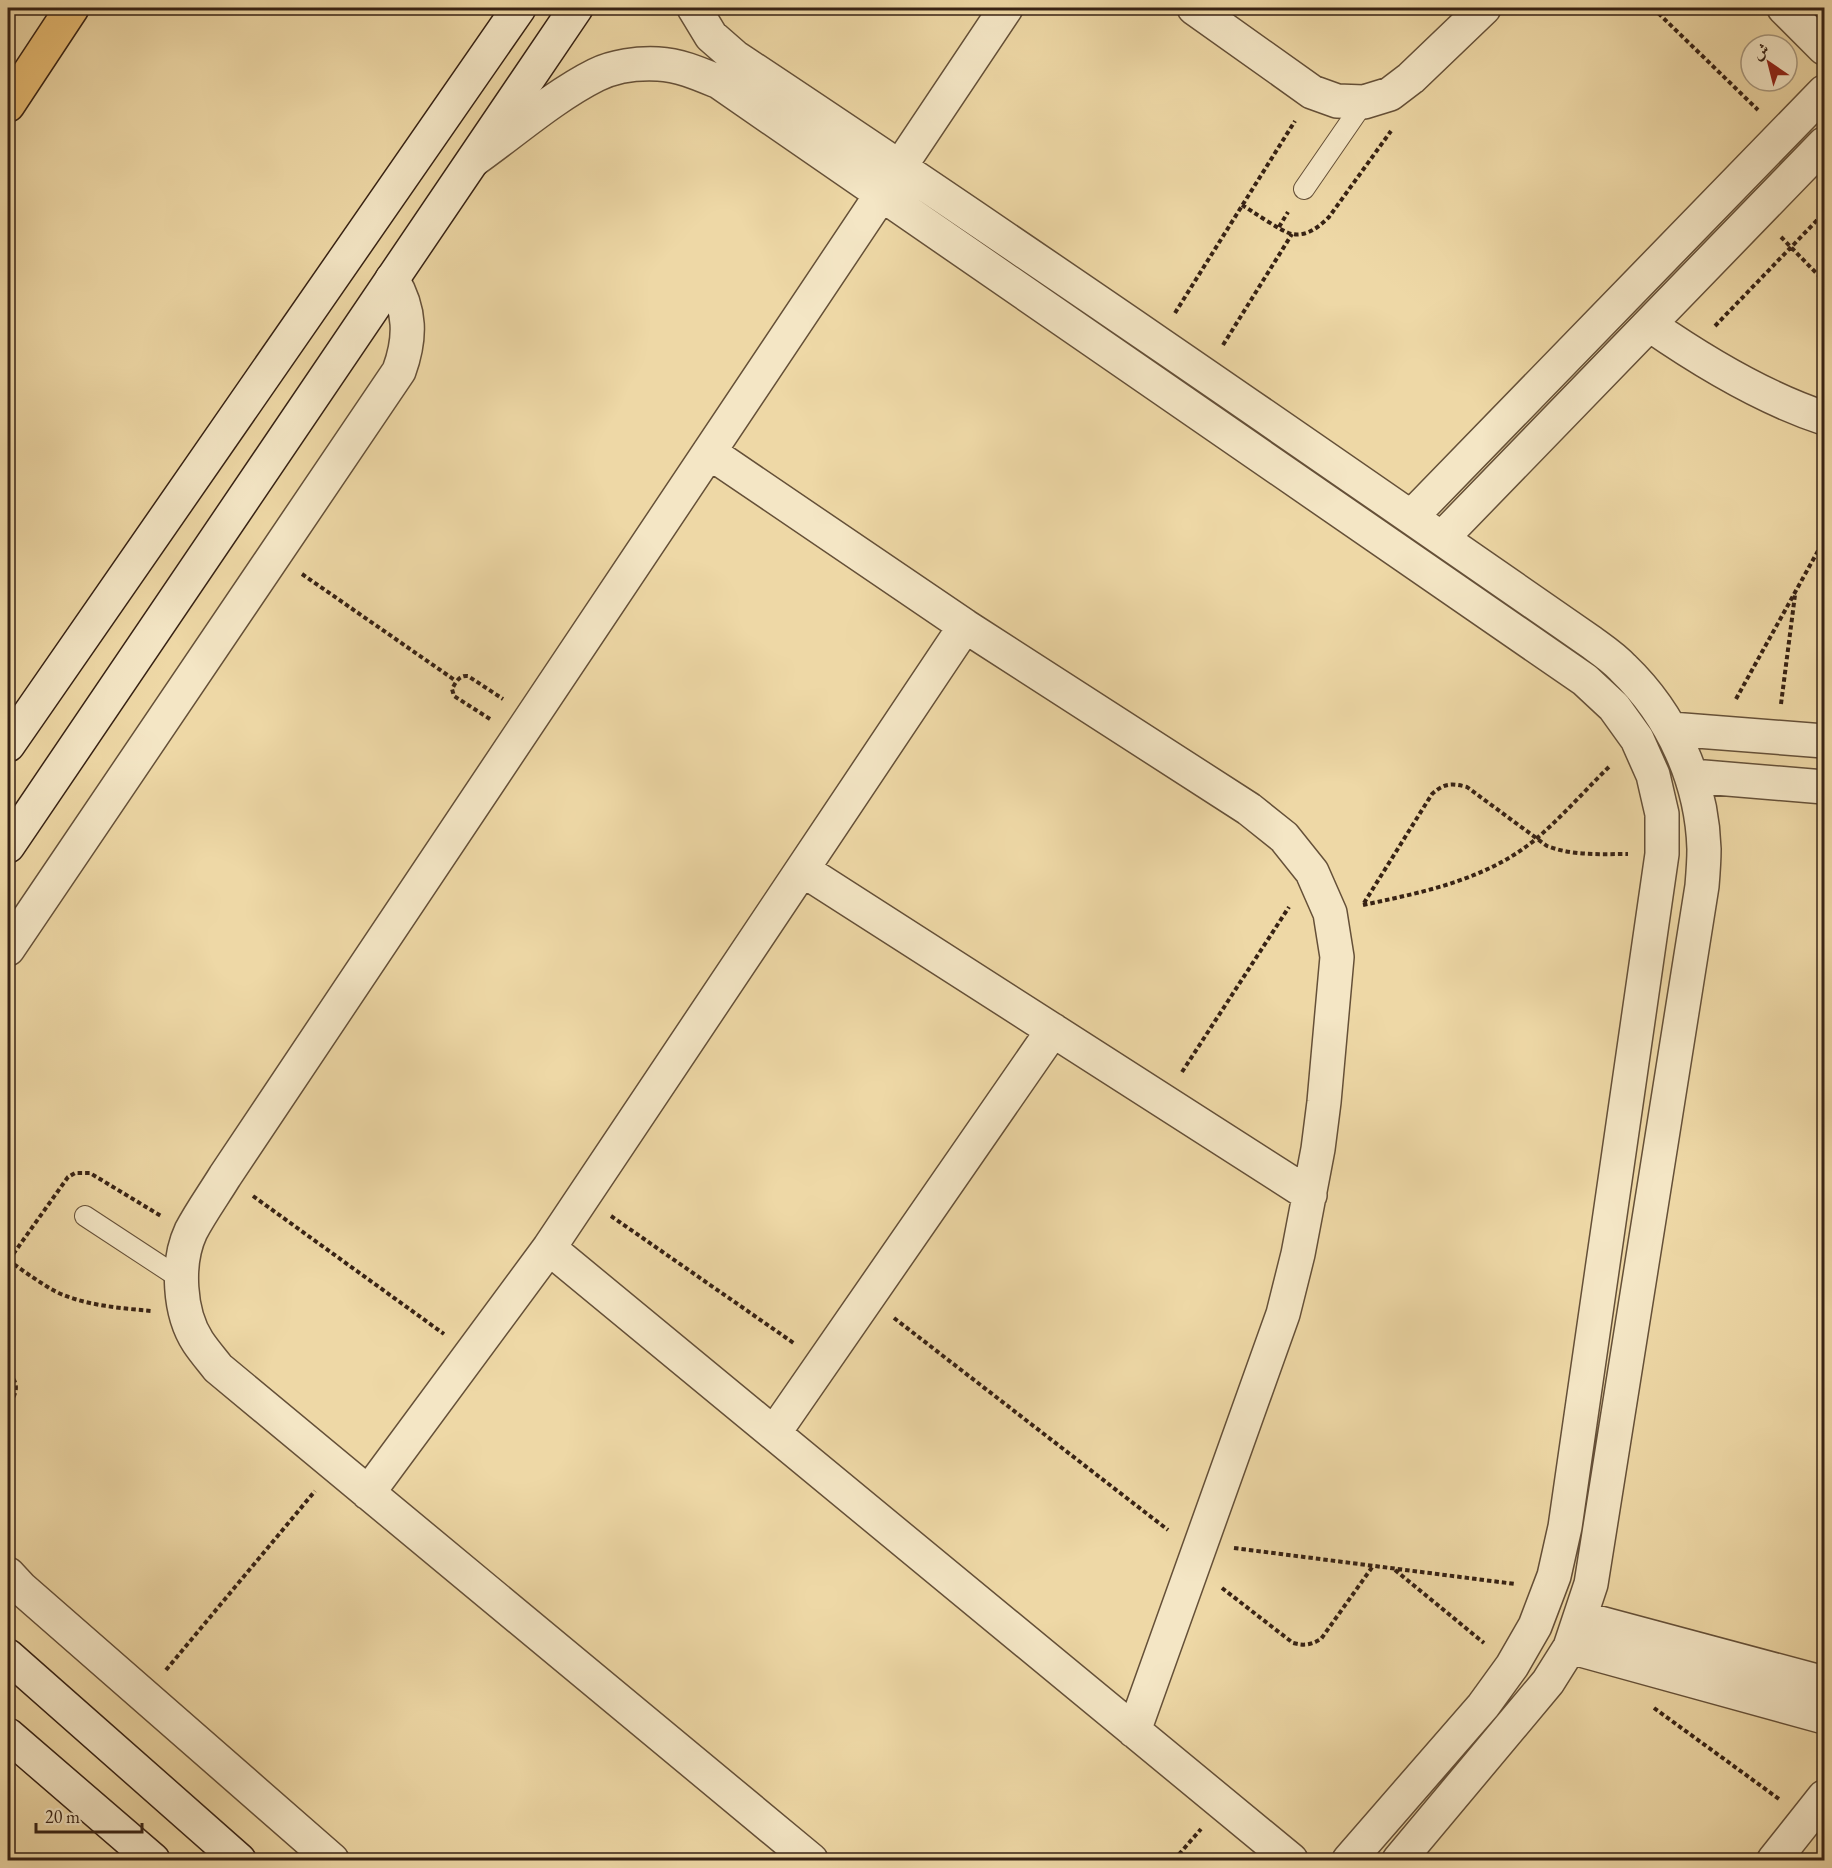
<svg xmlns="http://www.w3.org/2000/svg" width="1832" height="1868" viewBox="0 0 1832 1868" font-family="'EB Garamond',Amiri,serif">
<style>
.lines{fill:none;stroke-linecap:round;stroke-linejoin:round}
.lane-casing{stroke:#655038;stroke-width:22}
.street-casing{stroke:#655038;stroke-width:36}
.secondary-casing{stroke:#372214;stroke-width:36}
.highway-casing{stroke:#372214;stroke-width:36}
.path{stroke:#372214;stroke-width:4;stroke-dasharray:4.5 3;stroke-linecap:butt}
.lane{stroke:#f4e6c5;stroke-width:20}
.street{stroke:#f4e6c5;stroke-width:33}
.secondary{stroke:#f4e6c5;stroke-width:33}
.highway{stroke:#e7bc73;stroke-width:33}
</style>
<rect width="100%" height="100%" fill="#eed8a6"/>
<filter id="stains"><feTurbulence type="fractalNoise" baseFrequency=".00333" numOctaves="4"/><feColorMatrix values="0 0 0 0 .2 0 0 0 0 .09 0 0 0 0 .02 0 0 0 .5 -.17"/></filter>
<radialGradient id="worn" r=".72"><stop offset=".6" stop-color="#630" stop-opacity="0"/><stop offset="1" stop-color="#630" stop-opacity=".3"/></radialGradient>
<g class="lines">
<!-- lane casing -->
<g class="lane-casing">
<path id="lane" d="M1304 189 1364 102
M85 1216 181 1279"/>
</g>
<!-- street casing -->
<g class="street-casing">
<path id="street" d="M694 8 711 36 735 57C1023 248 1307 445 1591 642 1602 650 1614 658 1623 668 1672 715 1702 781 1704 849 1704 861 1703 874 1702 886L1591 1584 1570 1647 1548 1682 1399 1860
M1194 8 1312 92 1337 101 1364 102 1390 94 1411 78 1484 8
M1784 8 1824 48
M475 159C513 132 554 96 596 75 614 66 638 63 658 64 680 65 700 74 719 82L1585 680 1614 707 1637 739 1653 775 1662 814V854L1565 1527 1554 1576 1535 1626 1512 1666 1483 1706 1349 1860
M1650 325C1702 361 1763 398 1824 418
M709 452 965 626 1249 809 1284 837 1312 872 1330 913 1337 957 1324 1102 1318 1149 1298 1254 1283 1314 1134 1731
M1411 517 1824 92
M1442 538 1824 144
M1671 729 1824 741
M1692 776 1824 787
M803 870 1310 1195
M8 949 399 371C411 338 411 310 392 279
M549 1248 1291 1860
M774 1433 1053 1030
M368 1493 549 1248 965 626
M8 1574 21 1588 332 1860
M1581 1618 1824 1683
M1570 1647 1824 1717
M811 1860 218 1368C211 1359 204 1351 198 1342 179 1313 176 1263 191 1231 201 1212 214 1194 225 1176L1006 8
M1774 1860 1824 1797"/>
</g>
<!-- secondary casing -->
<g class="secondary-casing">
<path id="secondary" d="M8 745 519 8
M8 846 576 8
M8 1656 239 1860
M8 1735 153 1860"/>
</g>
<!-- highway casing -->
<g class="highway-casing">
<path id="highway" d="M8 105 72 8"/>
</g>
<!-- path -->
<path class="path" d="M1653 8 1758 110
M1242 205C1252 211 1282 232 1292 234 1307 237 1320 226 1329 217L1391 131
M1279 227 1288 212
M1781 237 1824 281
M1175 313 1295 121
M1715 326 1824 213
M1223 345 1292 234
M302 574 456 681
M1736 699 1824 540
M1781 704 1795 595
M490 719 454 696 452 689C456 682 459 675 468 676L503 699
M1364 903 1432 794C1444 783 1452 783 1467 787L1547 846C1573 856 1601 854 1628 854
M1363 905C1424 892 1486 880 1536 839 1562 817 1586 789 1611 765
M1182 1072 1289 907
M253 1196 444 1334
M611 1216 795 1344
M8 1260C22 1270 36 1280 51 1289 79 1305 119 1308 151 1311
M9 1260 68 1177 75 1173H90L161 1216
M894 1318 1168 1530
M8 1373C20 1383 17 1394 8 1405
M1234 1548 1515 1584
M1395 1570 1484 1643
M1222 1588 1293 1643C1304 1646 1311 1645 1321 1639L1373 1566
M166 1670 315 1491
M1654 1708 1779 1799
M1174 1860 1201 1829"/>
<!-- lane -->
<use href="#lane" class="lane"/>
<!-- street -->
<use href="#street" class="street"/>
<!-- secondary -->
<use href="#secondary" class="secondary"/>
<!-- highway -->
<use href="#highway" class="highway"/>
</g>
<!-- margin -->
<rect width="1832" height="1868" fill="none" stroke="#eed8a6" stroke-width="30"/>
<rect x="9" y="9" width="1814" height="1850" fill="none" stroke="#372214" stroke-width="3"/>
<rect x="15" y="15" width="1802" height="1838" fill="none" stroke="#372214" stroke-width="1.5"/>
<!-- north arrow -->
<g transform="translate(1769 63) rotate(325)"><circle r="28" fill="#f4e6c5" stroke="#a8987e" stroke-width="1.5"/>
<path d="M0-4.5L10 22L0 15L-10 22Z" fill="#8f2418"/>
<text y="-9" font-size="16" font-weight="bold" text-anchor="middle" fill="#372214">ش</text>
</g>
<!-- scale -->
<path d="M36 1823v9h106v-9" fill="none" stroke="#372214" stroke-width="3"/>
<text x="45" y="1823" font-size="18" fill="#372214" stroke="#f4e6c5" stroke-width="4.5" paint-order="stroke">20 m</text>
<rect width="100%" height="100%" filter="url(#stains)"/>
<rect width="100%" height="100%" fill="url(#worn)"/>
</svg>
